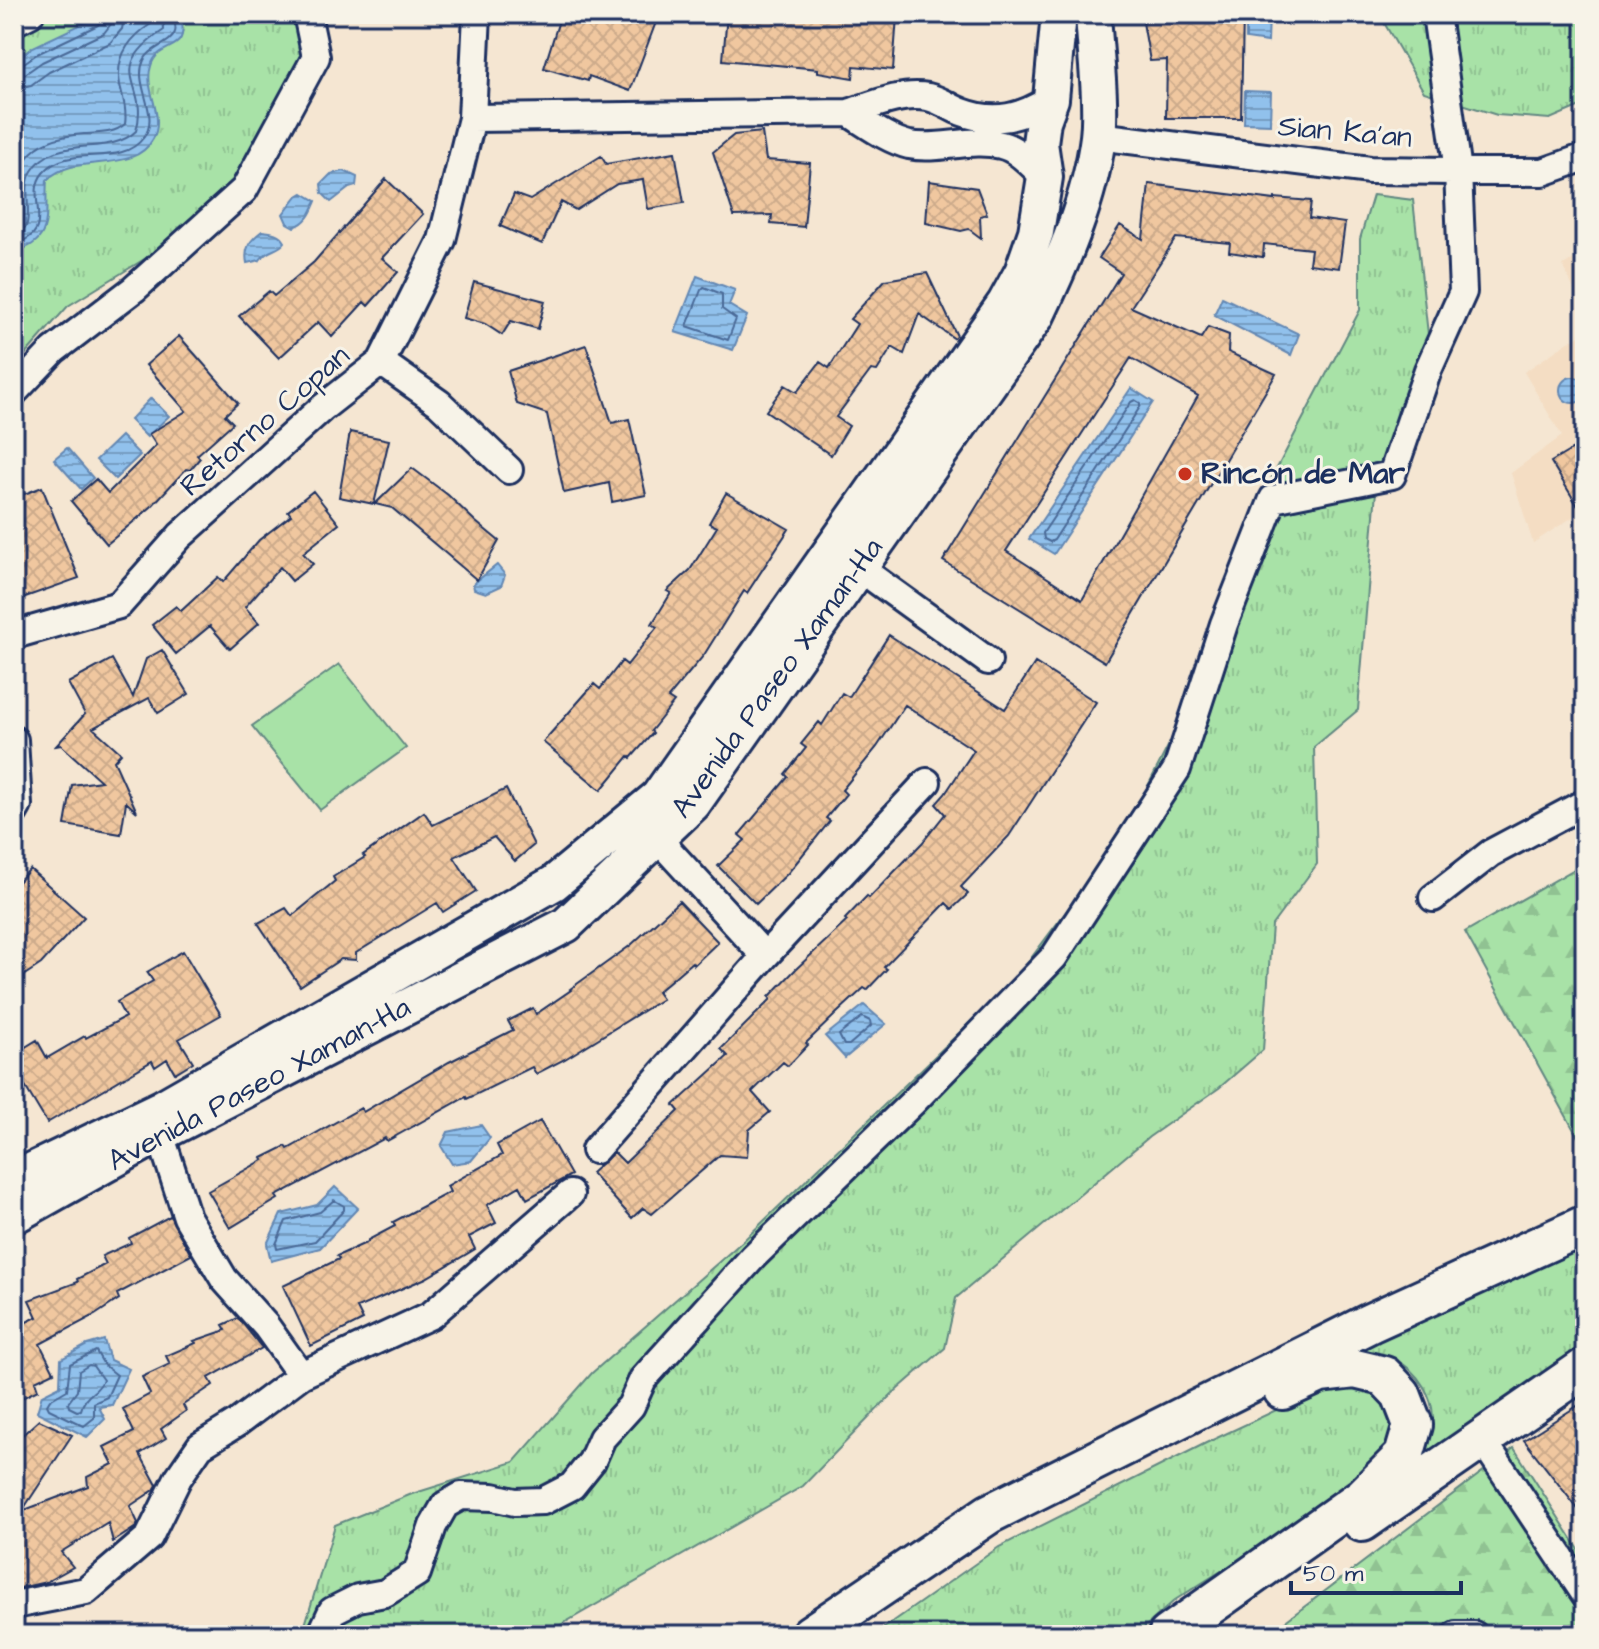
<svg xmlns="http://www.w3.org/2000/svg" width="1599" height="1649" viewBox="0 0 1599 1649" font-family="'Architects Daughter',sans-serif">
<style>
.built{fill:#f4ddc3}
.grass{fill:url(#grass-tufts);stroke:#628882;stroke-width:2}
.forest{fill:url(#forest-firs);stroke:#628882;stroke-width:2}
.garden{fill:#a8e2a7;stroke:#628882;stroke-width:2}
.water{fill:url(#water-rules);stroke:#6287b3;stroke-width:2}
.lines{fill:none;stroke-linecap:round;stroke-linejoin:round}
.shore{stroke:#4a6997;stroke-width:2}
.building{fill:url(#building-cross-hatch);stroke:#1b2f5e;stroke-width:2;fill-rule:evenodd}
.minor-casing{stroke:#1b2f5e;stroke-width:32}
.major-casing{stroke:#1b2f5e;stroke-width:40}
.highway-casing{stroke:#1b2f5e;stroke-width:44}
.minor{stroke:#f7f3e8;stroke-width:26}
.major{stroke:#f7f3e8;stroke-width:34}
.highway{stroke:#f7f3e8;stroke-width:38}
.poi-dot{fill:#c8321e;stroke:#f7f3e8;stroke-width:3}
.labels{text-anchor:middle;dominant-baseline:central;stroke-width:6;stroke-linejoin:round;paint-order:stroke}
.street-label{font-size:30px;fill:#1b2f5e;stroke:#f7f3e8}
.poi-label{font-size:30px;font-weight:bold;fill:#1b2f5e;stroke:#f7f3e8;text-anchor:start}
</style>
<defs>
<pattern id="grass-tufts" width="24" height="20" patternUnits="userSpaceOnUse" patternTransform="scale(2)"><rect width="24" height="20" fill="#a8e2a7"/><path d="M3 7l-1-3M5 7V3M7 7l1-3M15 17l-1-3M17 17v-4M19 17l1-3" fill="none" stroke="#90c292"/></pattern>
<pattern id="forest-firs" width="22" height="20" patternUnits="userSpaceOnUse" patternTransform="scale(2)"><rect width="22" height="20" fill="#a8e2a7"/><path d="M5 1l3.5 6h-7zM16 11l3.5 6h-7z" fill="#90c292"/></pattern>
<pattern id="water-rules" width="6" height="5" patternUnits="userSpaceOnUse" patternTransform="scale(2)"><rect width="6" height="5" fill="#91c1ec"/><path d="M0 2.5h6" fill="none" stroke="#769dc2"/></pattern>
<pattern id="building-cross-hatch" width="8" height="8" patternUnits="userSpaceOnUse" patternTransform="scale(2)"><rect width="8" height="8" fill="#f0c79f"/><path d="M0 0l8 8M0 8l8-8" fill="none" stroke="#cdab8b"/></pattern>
</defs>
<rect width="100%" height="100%" fill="#f5e6d2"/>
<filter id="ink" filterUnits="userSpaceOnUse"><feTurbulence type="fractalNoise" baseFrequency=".0125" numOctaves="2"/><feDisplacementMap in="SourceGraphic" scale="16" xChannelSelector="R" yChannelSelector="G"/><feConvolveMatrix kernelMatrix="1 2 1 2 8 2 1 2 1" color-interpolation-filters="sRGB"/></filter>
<g filter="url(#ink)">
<!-- built -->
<path class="built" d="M1585 253V315L1563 265Z
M1585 331V509L1533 543 1511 473 1562 436 1524 372Z"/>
<!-- grass -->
<path class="grass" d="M14 14H309L301 95 254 167 164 247 68 306 14 367Z
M1379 14H1585V104L1550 119 1497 115 1424 92Z
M1373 195 1413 200 1430 352 1377 479 1358 710 1314 747 1317 864 1272 925 1263 1050 1219 1088 1149 1137 956 1298 945 1348 891 1395 803 1486 543 1635H302L335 1525 412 1494 514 1462 592 1373 744 1240 1016 978 1122 837 1188 707 1264 493 1360 310V239Z
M1585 1241V1347L1493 1410 1416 1468C1421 1455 1430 1440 1432 1426 1437 1400 1418 1370 1394 1359 1378 1352 1359 1355 1343 1356Z
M1358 1386 1381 1398 1393 1414 1394 1433 1391 1448 1347 1492 1175 1600 1136 1635H874L999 1547 1206 1443 1321 1389Z"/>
<!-- forest -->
<path class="forest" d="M1585 863V1150L1465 932Z
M1514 1448 1585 1559V1635H1267Z"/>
<!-- garden -->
<path class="garden" d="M339 664 406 748 320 810 252 726Z"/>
<!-- water -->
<path class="water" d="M103 14H180C192 56 159 39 151 66 143 90 166 115 153 139 133 176 76 151 47 180 44 215 56 241 14 252V61L33 47Z
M1246 14H1269L1268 42 1246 39Z
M1245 91 1271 92 1270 124 1244 123Z
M344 171 357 177 356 186 349 188 331 202 322 193 321 184 331 174Z
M303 193 316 201C311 213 307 223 294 227L287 223 283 214 296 197Z
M262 231C272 232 280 233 285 242 278 252 268 248 260 260L247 263C244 248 250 240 262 231Z
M697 276 735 290 729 305 747 316 733 350 675 332Z
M1222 297 1299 334 1291 355 1214 315Z
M1560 390a13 13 0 1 1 26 0a13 13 0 1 1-26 0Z
M1131 388 1153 402 1054 554 1029 539Z
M151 398 169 416 147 437 130 420Z
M121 436 140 455 115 479 96 460Z
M67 448 93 478 81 489 54 459Z
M497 565 505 575 501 586 486 593 474 589 473 584Z
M864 1005 886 1024 845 1058 825 1036Z
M481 1125 490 1138 471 1161 452 1164 441 1146 448 1132Z
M335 1187 358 1208 320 1248 271 1261 267 1244 281 1214 317 1205Z
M104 1340 110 1360 129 1369 112 1405 99 1407 105 1419 87 1437 37 1412 42 1395 60 1386 61 1359 87 1345Z"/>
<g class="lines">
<!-- shore -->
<path class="shore" d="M14 66 21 65 37 54 98 25 103 14
M14 77 25 74 42 62 104 33 111 24 113 14
M14 89 31 85 49 72 110 43 122 29 125 14
M14 221 17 218C14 164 26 138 84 134 99 133 114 134 125 124 127 111 123 98 120 85 115 58 129 38 151 24V14
M14 234 26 227C32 210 22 187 32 171 55 133 108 158 136 131 151 83 101 72 164 30L163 14
M14 244C60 232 23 197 43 173 69 142 120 170 144 137 161 114 132 84 144 60 150 47 172 44 175 32 177 27 173 19 173 14
M704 287 722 294V309L736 319 728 340 687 326 701 290Z
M1135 400 1140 403V407L1054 540 1050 542 1044 539 1043 533 1131 402Z
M862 1017 870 1021 871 1026 849 1045H844L839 1035Z
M334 1200 344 1206V1210L315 1241 277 1249 276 1244 286 1221 320 1212Z
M96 1351 104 1365 117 1375 107 1397 94 1403V1418L84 1426 49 1409 47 1405 50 1400 67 1390 70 1364Z
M89 1365 93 1366 103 1380C98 1393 85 1393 81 1410L77 1411 69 1407 68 1403 77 1391 79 1371Z"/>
</g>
<!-- building -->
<path class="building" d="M561 14H659L630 91 589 76 588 81 544 68Z
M727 14 897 16 893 70 854 66 853 78 818 72V69L723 60Z
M1206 14H1243L1241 118H1166L1167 60 1150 61 1142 17Z
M762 132 766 160 810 163 804 227 771 224 772 215 734 216 713 152 734 135Z
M675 152 684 203 648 209 643 180 617 184 576 210 561 202 542 244 500 226 514 194 530 200 601 156 606 164Z
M386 179 423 214 382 258 398 272 368 306 364 302 332 337 318 322 279 358 239 316 269 291 274 296 314 262Z
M929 181 977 188 987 214 980 216 981 238 969 229 961 231 926 223Z
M1149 184 1275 200V198L1311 201 1309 218 1345 223 1339 268 1309 264 1311 249 1264 244 1263 257 1229 252 1230 243 1176 238 1131 307 1201 338 1208 327 1229 335 1228 352 1276 374 1105 662 943 561 1121 273 1099 258 1120 225 1143 239ZM1131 358 1198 396 1082 600 1006 551Z
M927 273 957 336 955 339 919 314 904 354 892 347 877 371 871 370 836 417 849 426 831 455 766 411 785 385 797 392 820 362 829 368 857 324 850 319 885 280Z
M474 282 545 301 538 329 511 321 502 335 485 324 464 318Z
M179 336 238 403 225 415 233 423 197 455 200 458 190 470 186 469 151 507 107 544 71 501 96 479 108 493 156 445 149 434 186 411 146 365Z
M586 345 612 423 629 419 646 495 612 502 609 483 564 493 547 414 517 404 508 371Z
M350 432 389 440 374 504 339 497Z
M1585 442V518L1551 462Z
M412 468 448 495 476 522 499 541 477 580 392 508 375 504Z
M42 487 79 578 14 601V498Z
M313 491 339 524 303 553 313 564 292 581 280 567 245 607 259 623 230 649 210 626 176 654 152 625 176 606 181 611 218 577 223 582 259 540 291 515 288 511Z
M726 493 789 529 747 593 744 591 704 655 668 698 674 702 651 731 653 733 631 758 629 756 601 790 543 742 594 684 600 689 622 661 627 665 657 627 652 624 671 593 667 591 690 570 717 527 709 523Z
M889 635 1005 709 1035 663 1096 702 1009 836 961 887 968 894 952 909 946 903 884 967 887 969 867 990 864 988 838 1012 806 1043 808 1045 788 1066 783 1062 752 1092 770 1112 749 1130 747 1157 720 1155 652 1214 643 1208 632 1218 591 1173 614 1152 625 1163 679 1111 674 1105 728 1056 721 1049 771 999 769 997 796 969 847 921 845 919 867 896 869 898 922 843 945 814 936 804 945 794 974 750 905 705 877 747 842 790 846 794 826 818 830 821 788 873 756 904 718 866 745 840 739 835 788 777 785 774 806 748 801 744 819 722 822 725 842 693 849 697Z
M162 650 189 694 158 713 149 698 93 728 121 753 114 761 137 812 126 802 121 834 65 825 72 785 101 781 61 745 56 746 85 714 68 683 112 659 133 697 146 659Z
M506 789 534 845 515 861 494 837 454 857 476 891 443 912 437 903 356 953V960L341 959 300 986 258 923 286 908 292 916 335 881 333 877 365 857 363 855 424 812 433 825Z
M30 869 84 917 41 964 14 982V886Z
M679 901 718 942 694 965 692 962 657 992 662 999 565 1059 536 1074 532 1067 467 1099 466 1097 387 1141 385 1138 276 1196 278 1199 230 1228 208 1191 263 1160 262 1158 286 1146 288 1149 361 1108 363 1112 449 1062 513 1030 508 1021 533 1008 536 1014 571 990 570 989 631 945Z
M183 951 221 1015 179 1039 193 1062 175 1073 167 1059 155 1067 152 1061 47 1123 14 1068V1054L37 1040 47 1058 85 1036 86 1038 125 1017 117 1002 153 981 147 972Z
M540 1121 571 1175 527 1199 520 1186 487 1205 496 1223 469 1237 475 1249 426 1278 357 1308 363 1320 311 1346 283 1286 339 1259 337 1256 368 1242V1240L395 1226 393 1222 450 1192 447 1186 502 1155 497 1145Z
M170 1216 191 1255 117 1294 119 1299 95 1315 40 1344 54 1372 35 1381 38 1390 14 1402V1328L37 1317 29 1300 78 1282 77 1279 106 1264 102 1256 131 1243 129 1238Z
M238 1318 262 1348 209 1378 213 1385 183 1405 186 1411 161 1429 166 1438 140 1454 157 1485 154 1490 130 1506 138 1523 136 1527 113 1542 108 1523 61 1552 73 1567 46 1582 20 1588 14 1581V1514L88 1486 87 1477 113 1464 104 1447 134 1432 123 1409 150 1394 142 1377 170 1364 166 1356 196 1343 194 1341 226 1330 223 1325Z
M1585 1401V1518L1524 1440Z
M39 1420 72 1435 24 1508 19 1438Z"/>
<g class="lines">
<!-- minor casing -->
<g class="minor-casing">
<path id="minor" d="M14 22 30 14
M849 113C867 124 888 140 909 145 939 151 971 137 1001 145 1019 149 1032 166 1045 177
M472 118 849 113C873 105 902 92 928 97 941 100 951 108 962 112 996 125 1022 117 1051 99
M1098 136 1370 170 1543 172 1585 157
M381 362 439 403 509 470
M14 392 54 350 134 289 244 190 316 57 307 14
M858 567 988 661
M14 635 119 605 180 536 321 409 381 362 442 240 472 118 477 14
M14 740 18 805 14 812
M657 838 765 956
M1433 898 1491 853 1585 803
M160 1134 187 1217 224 1279 266 1326 301 1375
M595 1150 765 956 927 782
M1482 1439 1585 1594
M14 1605 86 1591 149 1537 178 1478 200 1446 237 1423 301 1375 431 1315 570 1194
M321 1635 332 1611 358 1598 385 1593 417 1573 433 1526 445 1505 461 1496 493 1497 515 1502 543 1501 572 1486 592 1461 602 1438 631 1406 643 1379 754 1256 912 1103 1054 957 1177 769 1224 624 1273 499 1392 475 1428 370 1463 292 1458 171 1436 14
M1456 1635H1474"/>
</g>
<!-- major casing -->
<g class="major-casing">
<path id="major" d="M14 1179 161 1108 554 883 658 797 1005 303 1022 272 1036 232 1045 177 1040 143 1043 121 1051 99 1059 14
M14 1216 160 1134 566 925 693 804 1036 317C1063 261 1090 199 1098 137 1102 101 1095 51 1093 14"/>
</g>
<!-- highway casing -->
<g class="highway-casing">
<path id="highway" d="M1362 1522 1585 1368
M810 1635 989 1514 1370 1323 1585 1225
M1168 1635 1363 1497 1404 1456 1413 1425 1401 1394 1384 1376 1355 1369 1320 1373 1283 1390"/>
</g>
<!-- minor -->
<use href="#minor" class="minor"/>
<!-- major -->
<use href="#major" class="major"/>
<!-- highway -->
<use href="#highway" class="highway"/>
</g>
</g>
<!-- markers -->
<circle class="poi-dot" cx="1185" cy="474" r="8"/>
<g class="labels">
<!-- street labels -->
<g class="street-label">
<text transform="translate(1345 132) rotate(5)">Sian Ka'an</text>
<text transform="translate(265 421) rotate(-41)">Retorno Copan</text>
<text transform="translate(777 678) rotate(-54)">Avenida Paseo Xaman-Ha</text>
<text transform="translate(259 1084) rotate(-28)">Avenida Paseo Xaman-Ha</text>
</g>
<!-- poi labels -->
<g class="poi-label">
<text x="1201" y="474">Rincón de Mar</text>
</g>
</g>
<!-- margin -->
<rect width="1599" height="1649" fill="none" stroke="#f7f3e8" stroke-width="48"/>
<rect x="24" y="24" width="1551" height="1601" fill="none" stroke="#1b2f5e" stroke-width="3" filter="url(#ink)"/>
<!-- scale -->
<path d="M1291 1581v12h170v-12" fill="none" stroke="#1b2f5e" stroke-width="4"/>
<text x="1303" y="1581" font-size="24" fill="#1b2f5e" stroke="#f7f3e8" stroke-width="6" paint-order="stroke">50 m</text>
</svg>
